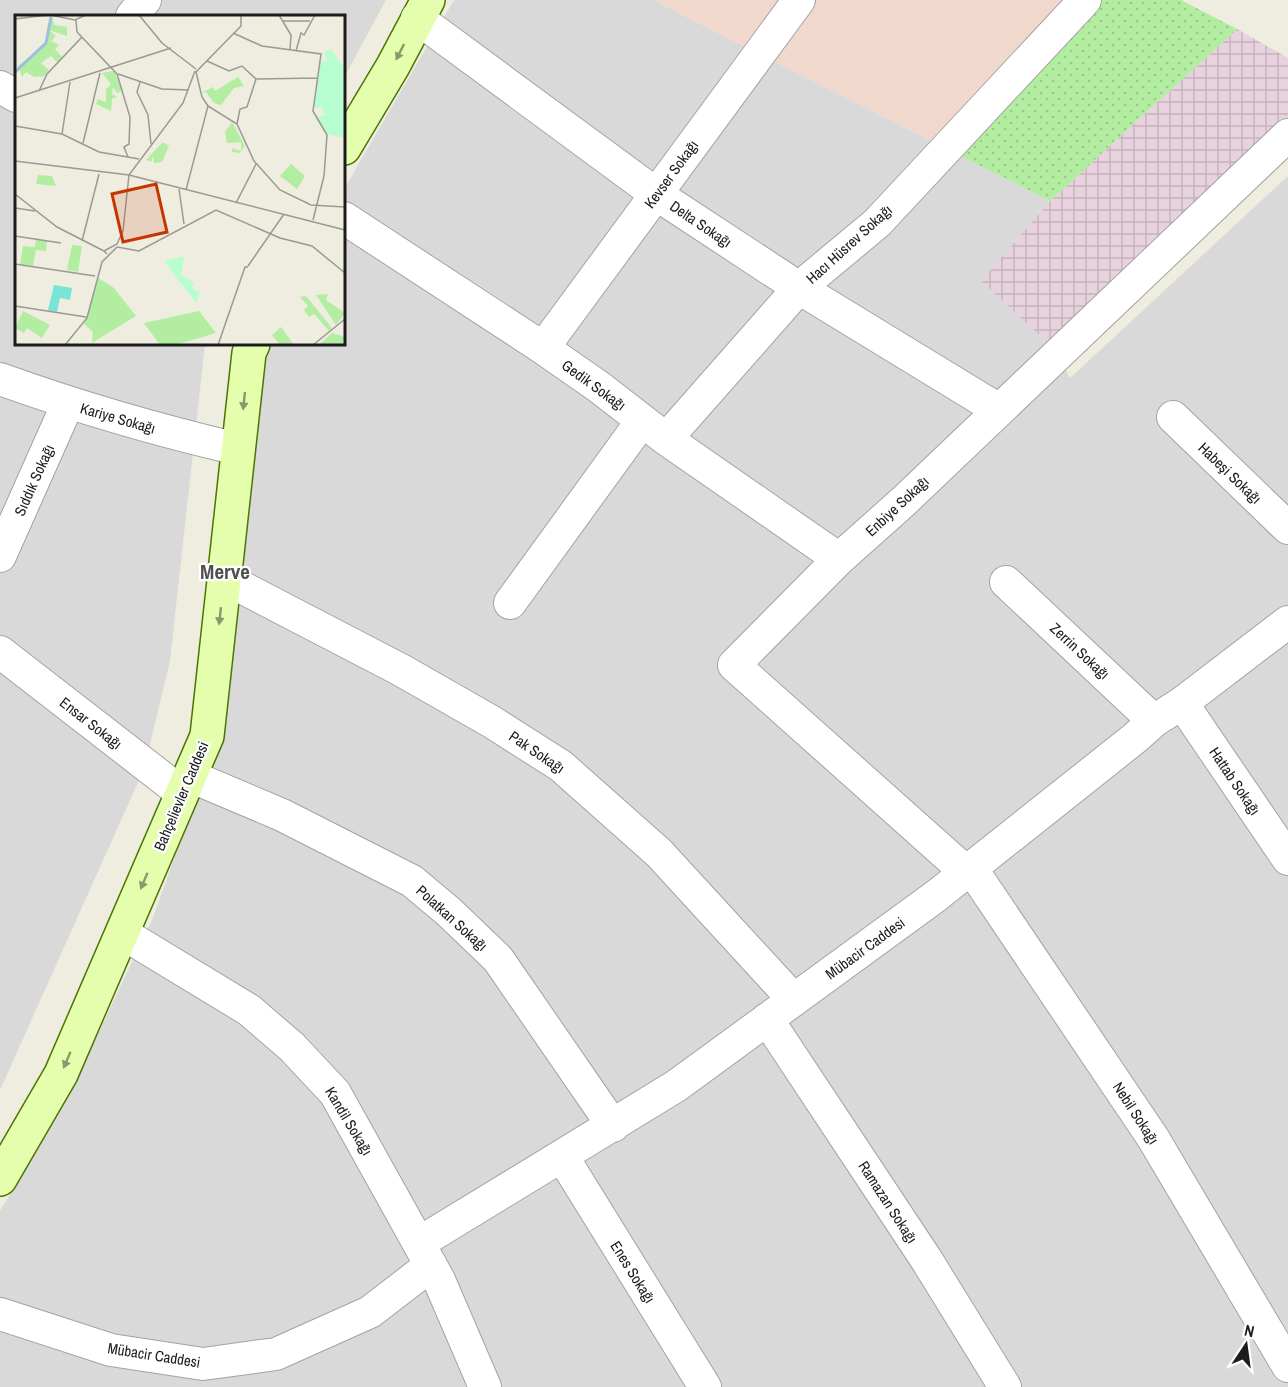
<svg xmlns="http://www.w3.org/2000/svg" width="1288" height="1387" viewBox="0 0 1288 1387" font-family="'Archivo Narrow',sans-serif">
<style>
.residential{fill:#dad9d9}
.commercial{fill:#f1d8cd}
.industrial{fill:url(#industrial-grid)}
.grass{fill:url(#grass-dots)}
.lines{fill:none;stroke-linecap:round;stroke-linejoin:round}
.street-casing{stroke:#a3a3a3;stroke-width:34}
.secondary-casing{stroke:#4a7600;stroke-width:36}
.street{stroke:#fff;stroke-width:32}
.secondary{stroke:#e5feae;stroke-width:33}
.oneway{fill:#8b986c}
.labels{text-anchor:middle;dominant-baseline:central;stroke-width:4.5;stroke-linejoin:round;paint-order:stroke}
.street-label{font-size:15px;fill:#1c1c1c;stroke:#fff}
.district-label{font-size:21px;font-weight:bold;fill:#4f4f4f;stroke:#fff}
.inset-river{fill:none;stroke:#9dbfe0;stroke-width:3}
.inset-road{fill:none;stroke:#9a9992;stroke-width:1.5}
.view{fill:#c83400;fill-opacity:0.15;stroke:#c83400;stroke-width:3}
.inset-edge{fill:none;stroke:#1c1c1c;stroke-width:3}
</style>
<defs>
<pattern id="industrial-grid" width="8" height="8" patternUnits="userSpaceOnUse" patternTransform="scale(1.5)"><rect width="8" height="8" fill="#e8d2de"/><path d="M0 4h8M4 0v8" fill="none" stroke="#c6b4be"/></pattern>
<pattern id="grass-dots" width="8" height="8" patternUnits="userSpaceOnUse" patternTransform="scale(1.5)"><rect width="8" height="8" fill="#b3eda1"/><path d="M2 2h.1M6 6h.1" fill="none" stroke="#99cb8a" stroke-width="1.8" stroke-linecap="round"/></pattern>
</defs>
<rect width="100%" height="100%" fill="#eeede0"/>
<!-- residential -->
<path class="residential" d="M0 0H386L344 78V16H16V344H205L170 661 144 769 0 1090Z
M454 0H653L1050 201 981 281 1055 350 1070 378 1288 176V1387H0V1211L67 1099 152 920 216 742 260 373 269 344H344V189Z"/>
<!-- commercial -->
<path class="commercial" d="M653 0H1075L951 151Z"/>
<!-- industrial -->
<path class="industrial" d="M1237 29 1288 58V133L1055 350 981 281 1050 201Z"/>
<!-- grass -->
<path class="grass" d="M1075 0H1181L1237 29 1050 201 951 151Z"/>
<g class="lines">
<!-- street casing -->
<g class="street-casing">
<path id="street" d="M132 16 145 0
M417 18 656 194 799 288 999 410
M0 87 16 96
M344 218 543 348 599 387 666 439 839 559
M543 348 799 0
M0 379C78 407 157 430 238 449
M1173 417 1288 528
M666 439 799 288 877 223 1085 0
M0 556 68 403
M224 578 401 670 492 722 561 766 659 853 794 1000
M1006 582 1154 721
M510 603 642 421
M0 652 182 793
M1182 703 1288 859
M190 776 282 815 412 881 449 912 498 959 613 1126
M971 868 1153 1138 1288 1366
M966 872 734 665 839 559 904 501 1288 135
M122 933 249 1010 292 1047 335 1093 439 1280 485 1387
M767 1019 926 1259 1005 1387
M562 1156 705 1387
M419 1243 676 1086 936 896 1135 738 1154 721 1182 703 1288 622
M0 1314 111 1350 203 1364 276 1354 370 1312 431 1265"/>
</g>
<!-- secondary casing -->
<g class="secondary-casing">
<path id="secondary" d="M344 148 393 66 428 0
M0 1179 61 1074 207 736 249 353 253 344"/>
</g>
<!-- street -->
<use href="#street" class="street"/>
<!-- secondary -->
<use href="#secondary" class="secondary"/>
</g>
<!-- one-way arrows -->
<defs><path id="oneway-solid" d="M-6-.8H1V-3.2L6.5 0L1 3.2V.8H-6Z" transform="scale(1.5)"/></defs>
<g class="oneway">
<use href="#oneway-solid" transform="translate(400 52) rotate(117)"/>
<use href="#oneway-solid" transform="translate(244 401) rotate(96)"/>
<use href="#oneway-solid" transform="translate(220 616) rotate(96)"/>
<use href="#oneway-solid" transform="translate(144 881) rotate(113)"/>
<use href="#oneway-solid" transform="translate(67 1060) rotate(113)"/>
</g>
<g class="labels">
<!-- street labels -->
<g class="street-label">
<text transform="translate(671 174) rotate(-54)">Kevser Sokağı</text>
<text transform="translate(701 224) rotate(34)">Delta Sokağı</text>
<text transform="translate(849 244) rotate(-42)">Hacı Hüsrev Sokağı</text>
<text transform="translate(594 385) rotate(36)">Gedik Sokağı</text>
<text transform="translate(118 418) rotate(16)">Kariye Sokağı</text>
<text transform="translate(1230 473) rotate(44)">Habeşi Sokağı</text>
<text transform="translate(34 480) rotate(-66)">Sıddık Sokağı</text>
<text transform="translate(897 506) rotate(-43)">Enbiye Sokağı</text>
<text transform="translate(1080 651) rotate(43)">Zerrin Sokağı</text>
<text transform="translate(91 723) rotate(38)">Ensar Sokağı</text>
<text transform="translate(537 752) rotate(34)">Pak Sokağı</text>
<text transform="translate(1235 781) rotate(56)">Hattab Sokağı</text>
<text transform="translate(181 796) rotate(-67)">Bahçelievler Caddesi</text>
<text transform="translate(452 918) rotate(42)">Polatkan Sokağı</text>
<text transform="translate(865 948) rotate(-36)">Mübacir Caddesi</text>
<text transform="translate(1136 1113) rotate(57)">Nebil Sokağı</text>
<text transform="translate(349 1121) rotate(59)">Kandil Sokağı</text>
<text transform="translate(888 1202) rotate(57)">Ramazan Sokağı</text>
<text transform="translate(633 1272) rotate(58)">Enes Sokağı</text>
<text transform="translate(154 1355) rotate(9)">Mübacir Caddesi</text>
</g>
<!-- district labels -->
<g class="district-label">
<text x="225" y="571">Merve</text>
</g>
</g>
<!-- overview -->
<g transform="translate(15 15)">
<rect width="330" height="330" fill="#eeede0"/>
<path d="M37 2 39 10 52 12V21L34 15 41 21 36 26 44 30 40 34 47 42 42 47 36 41 26 48 34 55 29 61 19 62 11 57 7 62 3 51 33 27 34 13ZM99 56 107 76 102 78 98 72 97 79 102 82 97 84 96 96 81 89 83 84 91 87V74L96 69 87 58ZM223 62 229 71 219 73 206 90 199 88 191 77 186 78 198 72 200 76ZM217 107 230 131 225 138 217 137V133L226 136V127L212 128 210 117ZM148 127 154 131 147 147 139 148 138 141 136 147 131 145ZM276 149 290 161 282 174 265 161ZM23 160 37 161 41 171 21 169ZM21 225 32 226 31 236 21 235 18 251 5 249 8 231 20 232ZM57 230 67 231 63 257 52 255ZM313 279 311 285 330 298 321 310 301 280ZM291 281 317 313 314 316 299 299 294 302 289 295 293 291 285 282ZM8 296 35 310 27 323 12 313 9 318 0 313ZM184 296 201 318 160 330H145L129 308ZM266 312 279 330H265L257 320ZM317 318 330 322V330H304Z" fill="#b3eda1"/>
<path d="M316 34 330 54V123L313 119 300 103 310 100 307 92 299 93 305 47 313 46 309 38ZM169 241 166 260 179 267 177 273 185 277 181 288 149 246Z" fill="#b8fdd0"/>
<path d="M83 263 99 273 121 301 77 328 78 317 69 309Z" fill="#b3eda1"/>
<path d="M39 270 57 273 55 285 45 283 42 297 33 295Z" fill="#77e5d7"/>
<path class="inset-river" d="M0 57 31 28 36 2"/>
<path class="inset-road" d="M35 0 60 5 71 0M124 0 147 28 181 54M264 0 276 20 275 35M0 4 32 0M61 5 62 17 102 59 115 102 114 129 109 132 113 142M267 6H295M218 18 247 31 306 39 298 96 312 120 309 161 298 205M281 36 286 18 289 20 300 0M192 46 214 56 227 51 241 64 303 63M103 59 147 74 174 75M125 67 122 77 133 100 136 129M24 76 32 59 67 22M0 83 156 33M193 91 222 109 239 146 265 175 296 190 330 192M222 109 225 94 232 92 241 64M0 111 47 119 84 137 124 144M47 119 55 67M68 128 85 58M0 146 114 160 330 215M114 160 168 88 180 56M164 174 169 209M171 175 193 91 187 82 181 57 226 11V0M0 179 42 212 89 236M221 188 241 149M0 193 20 196M0 221 46 228M67 226 84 159M102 232 124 236 201 195 265 223 297 231 330 258M92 239 89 236 102 229 108 216 114 160M0 249 80 261M233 251 269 199M0 291 71 302M50 330 72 303 87 247 102 232M203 330 230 252H233H230M298 330 330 304"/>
<path class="view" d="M141 169 152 217 108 227 97 179Z"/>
<rect width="330" height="330" class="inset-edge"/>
</g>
<!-- north arrow -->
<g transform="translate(1246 1345) rotate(13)" stroke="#ffffff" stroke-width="4.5" paint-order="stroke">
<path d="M0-4.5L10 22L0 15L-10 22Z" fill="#1c1c1c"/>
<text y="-9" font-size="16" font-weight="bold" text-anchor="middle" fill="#1c1c1c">N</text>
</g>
</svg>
